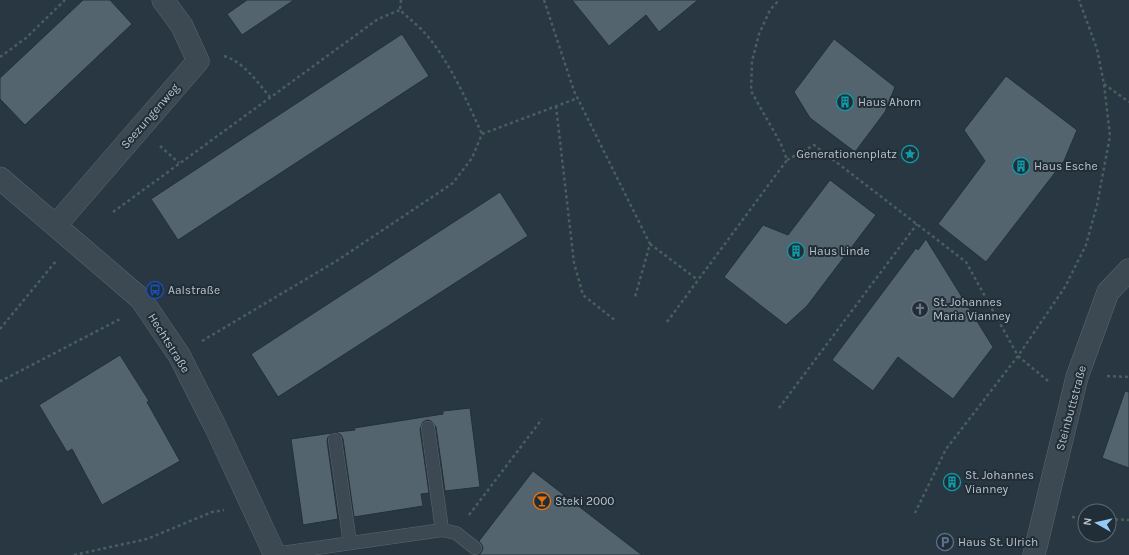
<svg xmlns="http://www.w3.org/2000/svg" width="1129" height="555" viewBox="0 0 1129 555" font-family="Karla,sans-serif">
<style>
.building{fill:#54646f;stroke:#233039}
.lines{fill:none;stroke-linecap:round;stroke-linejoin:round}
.lane-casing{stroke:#5b666f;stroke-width:14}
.street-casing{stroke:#5b666f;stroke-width:23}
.path{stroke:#485f5e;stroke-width:2.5;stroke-dasharray:3 3;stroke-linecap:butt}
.lane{stroke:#3c4852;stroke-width:13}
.street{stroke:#3c4852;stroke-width:22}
.labels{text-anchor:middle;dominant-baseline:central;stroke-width:4;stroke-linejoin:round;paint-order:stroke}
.poi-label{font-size:12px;fill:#bac3cb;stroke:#212e37;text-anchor:start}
.street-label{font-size:12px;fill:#bac3cb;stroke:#212e37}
</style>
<rect width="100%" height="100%" fill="#283742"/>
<!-- building -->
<path class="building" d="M83 0H110L132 24 25 125 0 99V78Z
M247 0H294L242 35 227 14Z
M572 0H698L659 32 646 15 609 46Z
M402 34 429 76 178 240 151 199Z
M834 39 895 87 885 112 855 152 810 118 794 92Z
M1006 76 1077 130 1064 161 986 262 938 224 985 161 964 130Z
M830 180 876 215 807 306 786 325 724 277 763 225 788 235Z
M500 192 528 236 278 397 251 354Z
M926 239 993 347 953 399 898 357 873 391 832 360 916 248 918 250Z
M120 355 149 401 147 402 180 461 102 505 72 449 67 452 39 405Z
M1125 391 1129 392V468L1102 458Z
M470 408 480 487 445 491 436 427 431 421 427 420 423 422 420 429 429 493 421 494 423 506 354 517 343 439 341 435 336 432 355 430 354 428 443 414V411Z
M332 433 328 437 327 441 338 519 303 525 291 439Z
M533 471 642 555H479L481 553 483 549 482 545 479 541Z"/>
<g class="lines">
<!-- lane casing -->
<g class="lane-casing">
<path id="lane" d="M428 428 442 530
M335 440 350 543
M275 554 442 530 456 533 475 548"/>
</g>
<!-- street casing -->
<g class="street-casing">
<path id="street" d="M0 178 141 299 179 355 216 428 275 555
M56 225 198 61 182 26 163 0
M1034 555 1077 377 1108 292 1129 270"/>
</g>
<!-- path -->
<path class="path" d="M401 0 400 10C407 17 414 22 421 29 446 54 467 101 482 134
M544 0 574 91 650 244 635 297
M224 56C244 62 257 82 270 97
M0 57 26 38 65 0
M1104 84 1129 102
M556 106 574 263 583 295 616 321
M160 146 179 163
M787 160 814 145 966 262 1018 356 946 449 915 513
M113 212 378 19 400 10
M650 244 698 280
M667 322 787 160 781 144 751 91 752 61 759 34 770 10 779 0
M0 329 56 261
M202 341 338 260 453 183 472 158 482 134 578 98
M1107 376 1129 377
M0 380 1 381 122 318
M1048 381 1018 356 1065 287 1086 245 1097 205 1110 136 1104 84 1097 49 1079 0
M779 408 917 224
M469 515 542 419
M1072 517 1085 518
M1109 519 1129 520
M74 555 147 539 212 512 224 510"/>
<!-- lane -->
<use href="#lane" class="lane"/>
<!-- street -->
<use href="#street" class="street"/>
</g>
<!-- icons -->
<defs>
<g id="building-ring" transform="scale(0.9)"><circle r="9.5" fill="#212e37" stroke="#0f9aa8" stroke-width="1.5"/><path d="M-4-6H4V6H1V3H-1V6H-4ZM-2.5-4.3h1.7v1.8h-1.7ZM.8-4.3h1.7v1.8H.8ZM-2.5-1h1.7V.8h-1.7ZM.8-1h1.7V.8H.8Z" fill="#0f9aa8"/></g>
<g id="sight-ring" transform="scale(0.9)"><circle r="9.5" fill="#212e37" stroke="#0f9aa8" stroke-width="1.5"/><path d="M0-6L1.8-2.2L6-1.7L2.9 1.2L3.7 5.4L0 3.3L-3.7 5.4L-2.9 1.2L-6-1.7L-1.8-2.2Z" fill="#0f9aa8"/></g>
<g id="bus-ring" transform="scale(0.9)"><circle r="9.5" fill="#212e37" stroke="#1a4fb4" stroke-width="1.5"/><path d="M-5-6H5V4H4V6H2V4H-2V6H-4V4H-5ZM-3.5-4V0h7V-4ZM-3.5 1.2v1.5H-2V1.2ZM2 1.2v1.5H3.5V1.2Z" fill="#1a4fb4"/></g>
<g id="church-ring" transform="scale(0.9)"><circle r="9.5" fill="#212e37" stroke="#6b7280" stroke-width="1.5"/><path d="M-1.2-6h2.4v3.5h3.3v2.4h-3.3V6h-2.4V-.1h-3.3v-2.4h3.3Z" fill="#6b7280"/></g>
<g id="bar-ring" transform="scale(0.9)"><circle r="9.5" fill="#212e37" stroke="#e8710a" stroke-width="1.5"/><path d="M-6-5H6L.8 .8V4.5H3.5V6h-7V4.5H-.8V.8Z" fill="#e8710a"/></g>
<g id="parking-ring" transform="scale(0.9)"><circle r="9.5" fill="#212e37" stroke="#5c6f8a" stroke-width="1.5"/><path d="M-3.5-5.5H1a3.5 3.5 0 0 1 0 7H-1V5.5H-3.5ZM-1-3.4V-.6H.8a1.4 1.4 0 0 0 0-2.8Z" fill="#5c6f8a"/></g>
</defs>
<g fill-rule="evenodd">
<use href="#building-ring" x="845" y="102"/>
<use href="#sight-ring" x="910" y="154"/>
<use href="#building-ring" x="1021" y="166"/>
<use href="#building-ring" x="796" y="251"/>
<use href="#bus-ring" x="155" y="290"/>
<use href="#church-ring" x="920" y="309"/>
<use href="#building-ring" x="952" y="482"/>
<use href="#bar-ring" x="542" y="501"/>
<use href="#parking-ring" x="945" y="542"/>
</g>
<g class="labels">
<!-- poi labels -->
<g class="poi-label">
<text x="858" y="102">Haus Ahorn</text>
<text x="897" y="154" text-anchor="end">Generationenplatz</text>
<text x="1034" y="166">Haus Esche</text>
<text x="809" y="251">Haus Linde</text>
<text x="168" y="290">Aalstraße</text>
<text x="933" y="302">St. Johannes<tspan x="933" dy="14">Maria Vianney</tspan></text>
<text x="965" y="475">St. Johannes<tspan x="965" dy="14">Vianney</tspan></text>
<text x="555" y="501">Steki 2000</text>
<text x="958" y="542">Haus St. Ulrich</text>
</g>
<!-- street labels -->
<g class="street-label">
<text transform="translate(150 116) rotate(-49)">Seezungenweg</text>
<text transform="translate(169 343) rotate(58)">Hechtstraße</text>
<text transform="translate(1071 408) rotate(-75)">Steinbuttstraße</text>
</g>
</g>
<!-- north arrow -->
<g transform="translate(1097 523) rotate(278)"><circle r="19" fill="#212e37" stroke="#5e6a72"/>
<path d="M0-3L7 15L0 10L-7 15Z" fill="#96c9f4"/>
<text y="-6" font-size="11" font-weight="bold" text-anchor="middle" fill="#bac3cb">N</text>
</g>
</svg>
